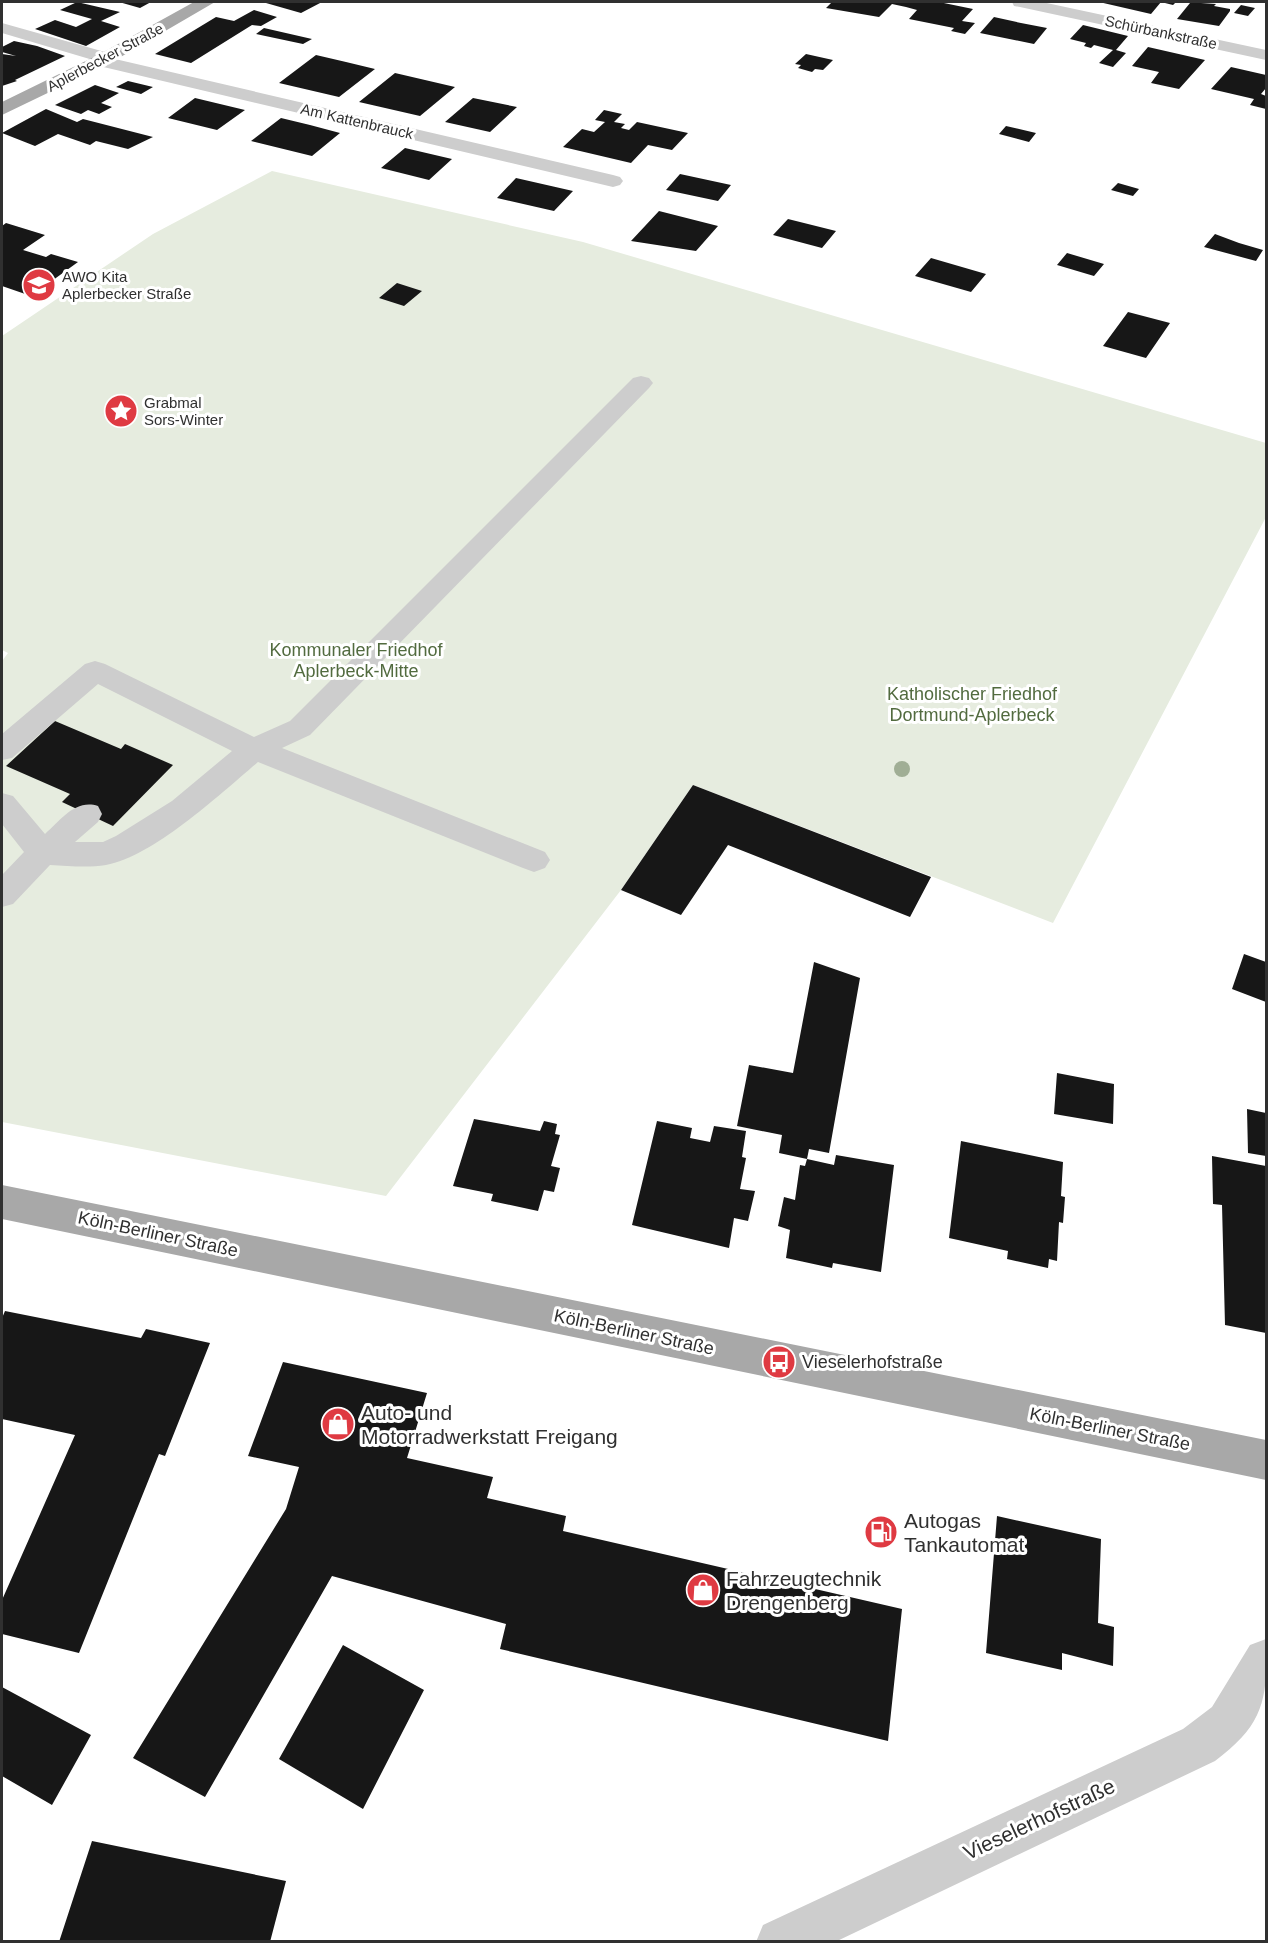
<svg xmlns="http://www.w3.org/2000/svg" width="1268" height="1943" viewBox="0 0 1268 1943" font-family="Helvetica,sans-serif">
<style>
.green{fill:#e6ecdf}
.building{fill:#171717}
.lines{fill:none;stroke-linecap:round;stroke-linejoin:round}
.minor{fill:#cdcdcd;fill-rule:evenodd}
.major{fill:#a8a8a8;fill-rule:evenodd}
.tree{fill:#a0ae95}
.labels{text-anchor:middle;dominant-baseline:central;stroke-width:6;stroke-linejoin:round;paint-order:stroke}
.far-street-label{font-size:15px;fill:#303030;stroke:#fff}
.far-poi-label{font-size:15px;fill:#303030;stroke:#fff;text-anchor:start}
.park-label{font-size:18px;fill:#526b3f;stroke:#fff}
.street-label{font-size:18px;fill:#303030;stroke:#fff}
.poi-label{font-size:18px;fill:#303030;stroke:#fff;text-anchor:start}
.near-poi-label{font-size:21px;fill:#303030;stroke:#fff;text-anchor:start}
.near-street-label{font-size:21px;fill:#303030;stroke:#fff}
</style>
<rect width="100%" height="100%" fill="#fff"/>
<!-- green -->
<path class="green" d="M272 171 583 242 1266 443V517L1053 923 693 785 621 890 386 1196 2 1122V661L8 653 2 650V336L153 234Z"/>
<!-- building -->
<path class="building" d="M77 2 120 12 101 21 120 27 86 46 35 29 55 20 76 27 92 19 60 10Z
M119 2H151L140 8Z
M269 2H322L301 13 266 3Z
M832 2H939L973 9 962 21 975 23 965 34 951 31 954 28 909 19 917 10 906 7 892 4 879 17 826 8Z
M1099 2H1176L1173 5 1161 2 1151 14Z
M1186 2 1216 4 1214 6 1230 9V11L1219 26 1177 19 1190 3Z
M1241 5 1255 8 1248 16 1234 13Z
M254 10 277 17 261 26 252 25 191 63 155 54 216 17 234 21Z
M994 17 1021 23 1047 28 1034 44 980 33Z
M1083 25 1128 36 1116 50 1126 53 1113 67 1099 63 1113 50 1094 45 1091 48 1084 46 1086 43 1070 39Z
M264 28 312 39 303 44 256 34Z
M14 41 37 46 65 56 15 80 17 81 2 86V54L16 56 2 52V47Z
M1148 47 1205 60 1179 89 1151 83 1159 72 1132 66Z
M806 54 833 60 823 70 815 69 812 72 798 68 801 65 795 64Z
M316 55 346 62 375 69 339 97 279 83Z
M1231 67 1266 75V88L1261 94 1266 96V109L1250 105 1254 99 1211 89Z
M395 73 455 87 420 116 359 102Z
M128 81 153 87 141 94 116 87Z
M95 85 119 93 101 103 112 107 99 114 88 110 81 114 55 105Z
M195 98 245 110 217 130 168 118Z
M473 98 517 107 490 132 445 122Z
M46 109 77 122 83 119 153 137 128 149 96 141 90 145 58 134 35 146 2 133Z
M604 110 622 114 614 122 625 124 621 128 629 130 637 122 688 133 672 150 648 145 631 163 563 147 582 129 594 132 605 122 595 120Z
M281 118 310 125 340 133 312 156 251 141Z
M1006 126 1036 133 1029 142 999 134Z
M405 148 452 159 429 180 381 168Z
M680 174 731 185 718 201 666 190Z
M516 178 573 191 554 211 497 198Z
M1118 183 1139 189 1133 196 1111 190Z
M659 211 718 226 696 251 631 241Z
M788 219 836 231 822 248 773 235Z
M6 223 45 235 23 250 46 257 51 254 78 262 31 296 2 286V226Z
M1215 234 1239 243 1263 250 1256 261 1204 247Z
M1067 253 1104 264 1094 276 1057 265Z
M931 258 986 274 971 292 915 276Z
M397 283 422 291 404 306 379 298Z
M1128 312 1170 323 1146 358 1103 346Z
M55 721 121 749 125 744 173 765 113 826 62 802 70 794 6 766Z
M693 785 931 877 910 917 728 845 681 915 621 890Z
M1244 954 1266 962V1002L1232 989Z
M814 962 860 978 829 1153 809 1149 807 1159 834 1165 836 1155 894 1165 881 1272 833 1263 832 1268 786 1258 790 1230 778 1226 784 1197 795 1200 800 1165 805 1166 807 1159 779 1153 782 1135 737 1126 749 1065 793 1073Z
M1057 1073 1114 1084 1113 1124 1054 1114Z
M1247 1109 1266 1113V1156L1248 1153Z
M474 1119 540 1131 544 1121 557 1124 555 1134 560 1135 551 1166 560 1168 554 1192 544 1190 538 1211 491 1201 493 1194 453 1186Z
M657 1121 692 1128 690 1138 710 1142 714 1126 746 1131 742 1157 746 1158 740 1189 755 1191 748 1221 734 1218 729 1248 632 1225Z
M961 1141 1063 1162 1061 1196 1065 1197 1063 1223 1059 1222 1057 1261 1049 1259 1048 1268 1007 1259 1008 1251 949 1238Z
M1212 1156 1266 1166V1333L1225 1325 1222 1205 1213 1204Z
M5 1311 141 1338 146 1329 210 1343 165 1456 159 1454 79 1653 2 1634V1600L75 1435 2 1419V1318Z
M283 1362 427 1393 407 1458 493 1477 487 1498 566 1516 563 1531 902 1609 888 1741 500 1649 506 1624 332 1576 205 1797 133 1758 286 1509 299 1467 248 1456Z
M997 1516 1101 1539 1098 1623 1114 1627 1113 1666 1062 1653V1670L986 1653Z
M343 1645 424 1690 363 1809 279 1759Z
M2 1687 91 1735 52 1805 2 1776Z
M92 1841 286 1881 270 1942H59Z"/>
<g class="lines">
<!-- minor -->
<path class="minor" d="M1012 2H1042L1266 50V60L1020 7 1014 6Z
M2 23 112 54 115 59 613 175 620 177 623 181 620 185 613 187 95 65 93 60 2 33Z
M641 376 649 378 653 383 649 388 310 735 282 748 545 852 550 860 545 868 534 872 523 868 258 762C220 794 154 856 106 865 88 868 69 866 50 865L13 904 2 907V875L24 852 2 824V793L13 796 45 834C61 820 75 799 98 806L102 814 98 822 75 842H103L116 836 172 801 232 751 98 684 12 758 2 760V734L85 664 95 661 105 664 254 737 290 721 633 378Z
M1266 1639C1268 1700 1264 1724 1215 1761L835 1942H756L763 1925 1183 1729 1212 1707 1250 1645Z"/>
<!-- major -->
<path class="major" d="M194 2H215L112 62 2 115V102L100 54Z
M2 1185 1266 1440V1480L2 1219Z"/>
</g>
<!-- trees -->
<circle class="tree" cx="902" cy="769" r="8"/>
<!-- icons -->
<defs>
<g id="school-disc" transform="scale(1.725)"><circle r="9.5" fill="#df3a42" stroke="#fff"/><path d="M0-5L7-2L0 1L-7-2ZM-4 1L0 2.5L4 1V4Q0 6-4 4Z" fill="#fff"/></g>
<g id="sight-disc" transform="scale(1.725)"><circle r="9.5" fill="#df3a42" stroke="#fff"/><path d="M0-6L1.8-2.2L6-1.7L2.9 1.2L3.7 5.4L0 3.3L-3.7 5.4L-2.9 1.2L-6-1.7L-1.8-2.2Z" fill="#fff"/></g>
<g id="bus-disc" transform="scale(1.725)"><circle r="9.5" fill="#df3a42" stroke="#fff"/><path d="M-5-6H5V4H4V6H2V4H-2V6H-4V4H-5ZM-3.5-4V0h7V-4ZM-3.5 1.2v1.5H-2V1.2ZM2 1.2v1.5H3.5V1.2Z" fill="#fff"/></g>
<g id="shop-disc" transform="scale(1.725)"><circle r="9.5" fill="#df3a42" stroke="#fff"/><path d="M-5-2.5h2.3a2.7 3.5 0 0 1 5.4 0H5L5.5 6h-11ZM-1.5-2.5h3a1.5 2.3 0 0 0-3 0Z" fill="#fff"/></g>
<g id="fuel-disc" transform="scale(1.725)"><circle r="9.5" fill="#df3a42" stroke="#fff"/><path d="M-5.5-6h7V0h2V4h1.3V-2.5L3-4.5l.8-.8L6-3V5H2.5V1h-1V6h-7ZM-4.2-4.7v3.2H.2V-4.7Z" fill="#fff"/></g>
</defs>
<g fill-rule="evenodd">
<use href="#school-disc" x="39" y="285"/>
<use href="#sight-disc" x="121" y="411"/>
<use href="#bus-disc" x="779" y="1362"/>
<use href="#shop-disc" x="338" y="1424"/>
<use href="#fuel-disc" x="881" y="1532"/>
<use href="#shop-disc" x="703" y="1590"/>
</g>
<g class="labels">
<!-- far-street labels -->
<g class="far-street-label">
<text transform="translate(1161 32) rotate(12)">Schürbankstraße</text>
<text transform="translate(105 57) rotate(-28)">Aplerbecker Straße</text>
<text transform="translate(357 121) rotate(13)">Am Kattenbrauck</text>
</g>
<!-- far-poi labels -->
<g class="far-poi-label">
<text x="62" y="276">AWO Kita<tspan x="62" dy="17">Aplerbecker Straße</tspan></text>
<text x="144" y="402">Grabmal<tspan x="144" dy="17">Sors-Winter</tspan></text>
</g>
<!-- park labels -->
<g class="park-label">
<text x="356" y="650">Kommunaler Friedhof<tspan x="356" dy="21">Aplerbeck-Mitte</tspan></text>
<text x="972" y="694">Katholischer Friedhof<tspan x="972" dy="21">Dortmund-Aplerbeck</tspan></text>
</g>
<!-- street labels -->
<g class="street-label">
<text transform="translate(158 1234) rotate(12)">Köln-Berliner Straße</text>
<text transform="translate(634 1332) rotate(12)">Köln-Berliner Straße</text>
<text transform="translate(1110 1429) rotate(11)">Köln-Berliner Straße</text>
</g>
<!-- poi labels -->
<g class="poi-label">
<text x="802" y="1362">Vieselerhofstraße</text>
</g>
<!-- near-poi labels -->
<g class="near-poi-label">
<text x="361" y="1412">Auto- und<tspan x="361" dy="24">Motorradwerkstatt Freigang</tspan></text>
<text x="904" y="1520">Autogas<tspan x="904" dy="24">Tankautomat</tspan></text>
<text x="726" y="1578">Fahrzeugtechnik<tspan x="726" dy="24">Drengenberg</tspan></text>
</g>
<!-- near-street labels -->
<g class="near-street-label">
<text transform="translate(1039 1819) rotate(-25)">Vieselerhofstraße</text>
</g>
</g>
<!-- border -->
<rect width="1268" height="1943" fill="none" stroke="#303030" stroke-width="6"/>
</svg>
